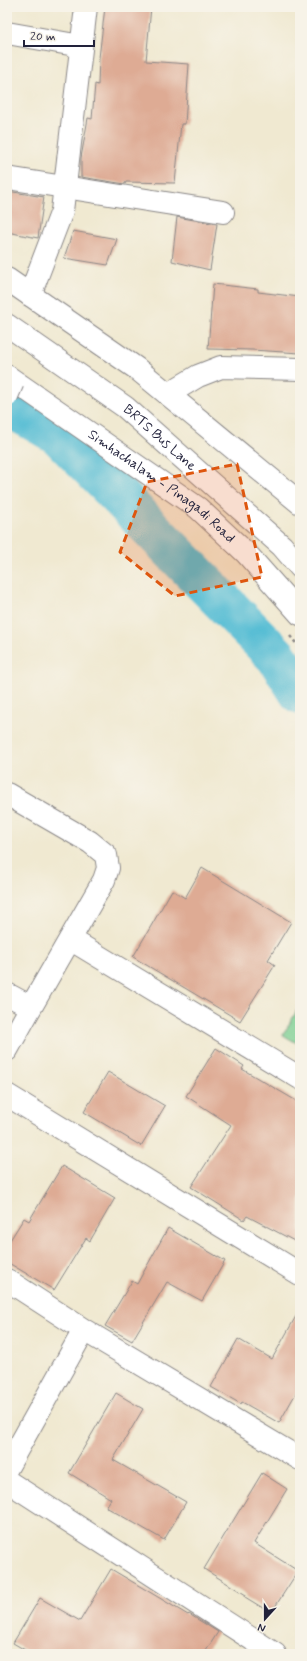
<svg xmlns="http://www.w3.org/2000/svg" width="307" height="1661" viewBox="0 0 307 1661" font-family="Mynerve,sans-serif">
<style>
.green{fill:#7bcf92;stroke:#4e7866}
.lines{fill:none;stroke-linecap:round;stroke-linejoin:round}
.river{stroke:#56bdd4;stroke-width:42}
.building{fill:#deab94}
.minor-casing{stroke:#898686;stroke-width:24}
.major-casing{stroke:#898686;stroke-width:24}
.path{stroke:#898686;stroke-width:2.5;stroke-dasharray:3 3;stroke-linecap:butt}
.minor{stroke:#fff;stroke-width:22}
.major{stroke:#fff;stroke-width:22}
.minor-bridge-casing{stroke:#898686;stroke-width:24;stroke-linecap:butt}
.minor-bridge{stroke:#fff;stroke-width:22}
.marked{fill:#de560e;fill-opacity:0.2;stroke:#de560e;stroke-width:3;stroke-dasharray:8 5;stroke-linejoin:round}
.labels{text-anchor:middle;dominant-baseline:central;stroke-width:3;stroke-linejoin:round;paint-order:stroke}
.street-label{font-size:14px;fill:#22223b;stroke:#f7f3e8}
</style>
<rect width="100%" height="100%" fill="#f7f3e8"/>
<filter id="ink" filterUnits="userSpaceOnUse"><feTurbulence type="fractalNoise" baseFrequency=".025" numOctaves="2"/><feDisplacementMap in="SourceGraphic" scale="8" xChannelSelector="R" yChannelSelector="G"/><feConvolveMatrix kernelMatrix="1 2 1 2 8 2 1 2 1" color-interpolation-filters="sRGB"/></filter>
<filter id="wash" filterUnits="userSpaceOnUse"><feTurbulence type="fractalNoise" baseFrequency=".012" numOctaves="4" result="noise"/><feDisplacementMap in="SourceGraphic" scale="16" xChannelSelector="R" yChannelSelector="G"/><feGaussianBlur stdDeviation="0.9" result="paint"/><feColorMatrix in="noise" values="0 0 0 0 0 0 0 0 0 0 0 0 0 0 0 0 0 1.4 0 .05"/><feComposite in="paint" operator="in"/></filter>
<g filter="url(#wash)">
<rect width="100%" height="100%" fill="#f0e9d1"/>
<!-- green -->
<path class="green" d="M300 1005V1045L283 1035Z"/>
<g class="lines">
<!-- river -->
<path class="river" d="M7 405 58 434 277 657 300 693"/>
</g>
<g id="blocks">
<!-- building -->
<path class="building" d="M105 7H151L146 61 189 64 185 124H181L175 183 126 182 125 184 81 177V158L88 118 92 119 95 84 98 85 99 58Z
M7 191 44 197 38 238 7 232Z
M177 217 217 224 210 270 172 261Z
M73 231 117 239 108 265 64 258Z
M213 284 258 289V292L300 297V353L252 350 208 349Z
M202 868 291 922 268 960 275 965 240 1021 133 957 172 890 185 898Z
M216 1048 244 1066 242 1069 300 1103V1244L247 1216 244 1220 191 1187 231 1125 186 1096Z
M108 1072 165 1106 141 1146 84 1112Z
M62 1166 115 1198 90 1241 86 1238 54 1290 7 1262V1245L24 1218 29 1221Z
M168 1228 225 1261 202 1301 167 1282 132 1341 105 1326 132 1281 137 1284Z
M300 1309V1386L279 1423 242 1402 241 1404 211 1387 238 1339 272 1359Z
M116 1393 143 1409 113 1460 186 1502 164 1540 106 1507 111 1499 69 1473Z
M262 1473 287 1489 254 1543 298 1571 271 1613 245 1597 246 1595 204 1569Z
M111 1569 188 1615 189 1614 218 1632 204 1654H32L13 1643 40 1598 80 1621Z"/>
</g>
</g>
<g filter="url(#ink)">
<use href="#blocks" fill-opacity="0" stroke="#898686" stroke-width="1"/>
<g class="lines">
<!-- minor casing -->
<g class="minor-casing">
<path id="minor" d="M7 33 81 46
M7 178 223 212
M30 295 62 211 86 7
M168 394 198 376 221 367 300 369
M7 794 90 842 106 855 108 868 104 880 31 1007 7 994
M70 939 300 1078
M7 1050 31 1007
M7 1095 300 1274
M7 1280 84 1330 300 1459
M7 1468 84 1330
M7 1481 275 1654"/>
</g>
<!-- major casing -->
<g class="major-casing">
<g id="major">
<path d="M7 279 136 368 300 503"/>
<path id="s1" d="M7 325 125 407 282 546 300 567"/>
<path id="s2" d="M7 376 198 508 246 553 300 614"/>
</g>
</g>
<!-- path -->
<path class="path" d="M290 636 300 648"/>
<!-- minor -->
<use href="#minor" class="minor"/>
<!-- major -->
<use href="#major" class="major"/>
<!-- minor-bridge casing -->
<g class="minor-bridge-casing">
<path id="minor-bridge" d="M7 396 13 382"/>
</g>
<!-- minor-bridge -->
<use href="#minor-bridge" class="minor-bridge"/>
</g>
</g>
<!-- marked area -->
<path class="marked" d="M237 464 262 577 175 596 120 552 147 482Z"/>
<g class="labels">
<!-- street labels -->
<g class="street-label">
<text stroke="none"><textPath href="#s1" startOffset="190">BRTS Bus Lane</textPath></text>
<text stroke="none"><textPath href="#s2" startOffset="190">Simhachalam - Pinagadi Road</textPath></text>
</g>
</g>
<!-- margin -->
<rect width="307" height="1661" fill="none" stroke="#f7f3e8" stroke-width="24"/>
<!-- north arrow -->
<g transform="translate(265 1619) rotate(201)" stroke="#f7f3e8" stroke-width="3" paint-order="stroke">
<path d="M0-3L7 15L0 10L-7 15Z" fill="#22223b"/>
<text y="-6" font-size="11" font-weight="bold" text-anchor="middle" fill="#22223b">N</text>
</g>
<!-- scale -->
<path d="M24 40v6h70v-6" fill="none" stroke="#22223b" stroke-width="2"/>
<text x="30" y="40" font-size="12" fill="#22223b" stroke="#f7f3e8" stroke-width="3" paint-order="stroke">20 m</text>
</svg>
